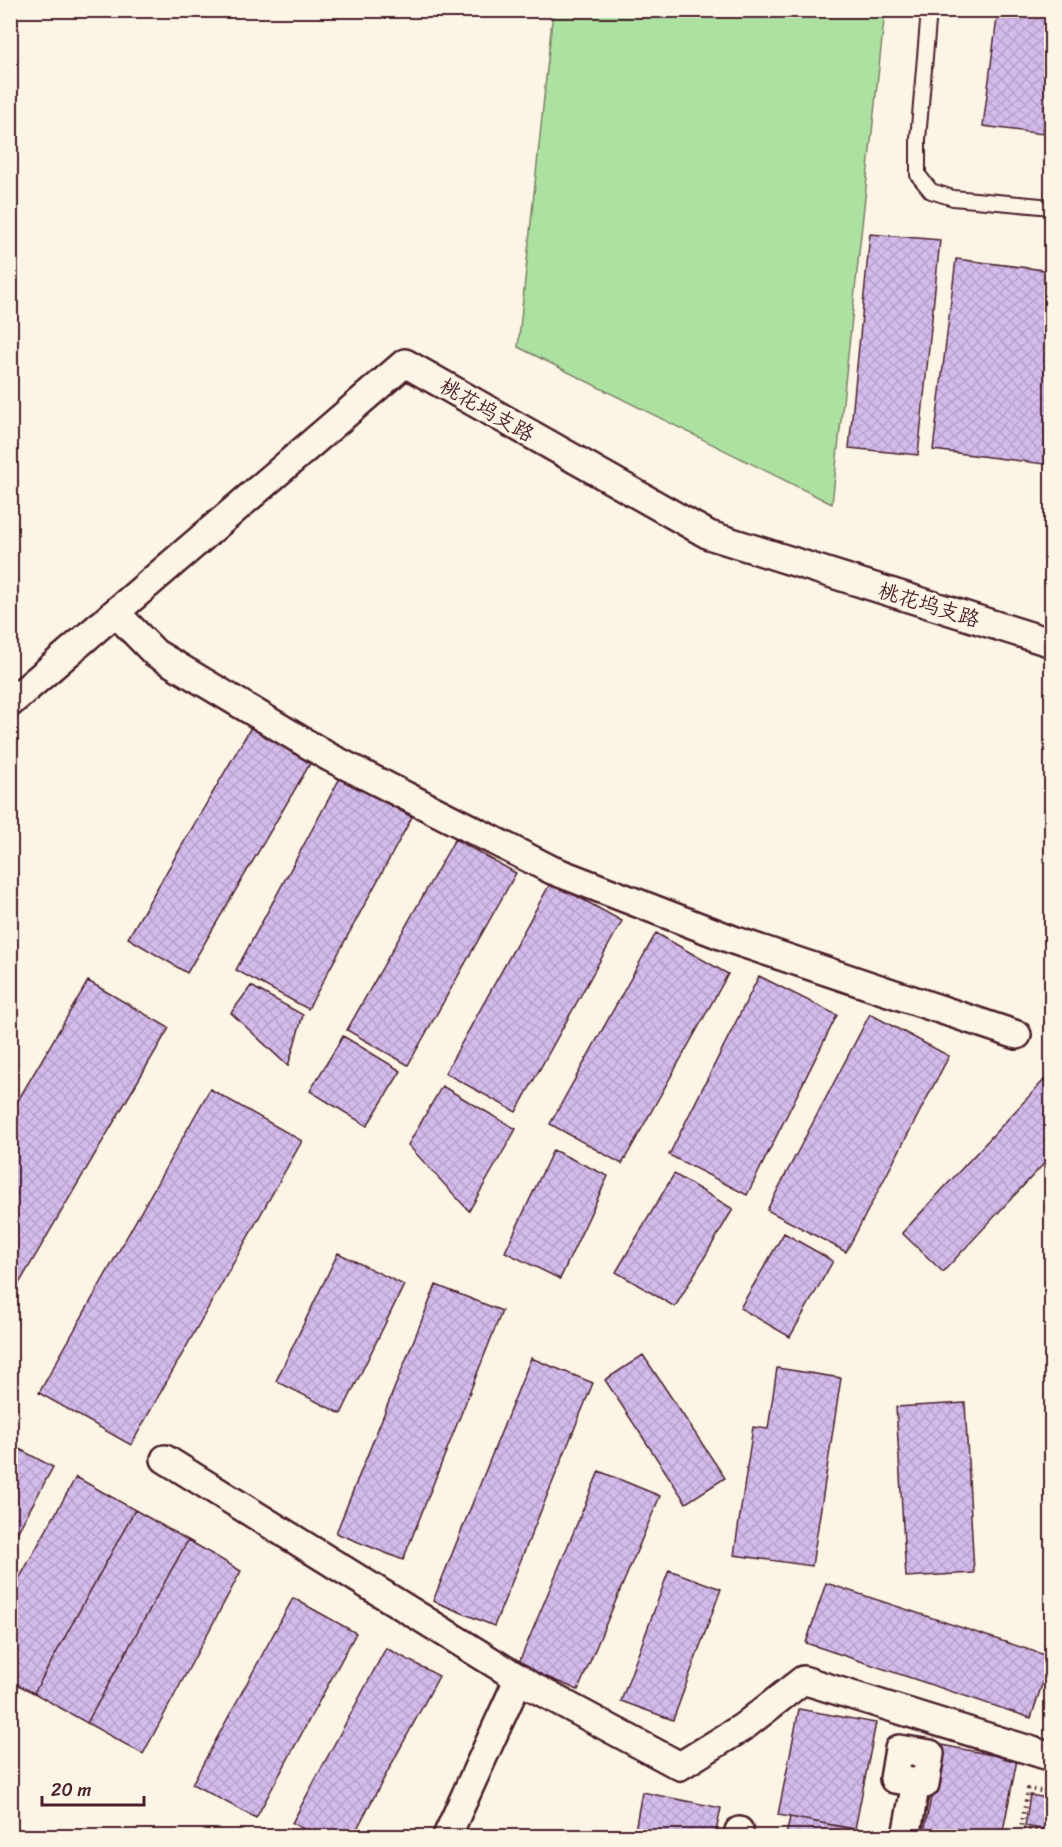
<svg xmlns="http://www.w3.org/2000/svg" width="1062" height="1847" viewBox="0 0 1062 1847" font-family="Sriracha,'LXGW WenKai TC',sans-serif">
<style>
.pitch{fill:#ade1a2;stroke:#7c8066;stroke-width:1.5}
.building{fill:url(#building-cross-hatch);stroke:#4a1f2b;stroke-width:1.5}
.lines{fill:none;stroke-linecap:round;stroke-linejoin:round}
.lane-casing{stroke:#4a1f2b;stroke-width:18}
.street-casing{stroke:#4a1f2b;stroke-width:32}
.path{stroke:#4a1f2b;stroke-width:4;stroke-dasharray:1.5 4.5;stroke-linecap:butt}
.lane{stroke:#fcf5e5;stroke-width:14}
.street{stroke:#fcf5e5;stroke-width:27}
.labels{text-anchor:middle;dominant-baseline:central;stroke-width:6;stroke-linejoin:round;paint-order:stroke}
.street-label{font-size:21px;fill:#4a1f2b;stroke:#fcf5e5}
</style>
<defs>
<pattern id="building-cross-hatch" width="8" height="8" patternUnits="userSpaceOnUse" patternTransform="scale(1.5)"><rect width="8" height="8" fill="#d3bbeb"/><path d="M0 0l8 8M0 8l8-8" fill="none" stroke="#b7a0ca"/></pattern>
</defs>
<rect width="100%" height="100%" fill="#fcf5e5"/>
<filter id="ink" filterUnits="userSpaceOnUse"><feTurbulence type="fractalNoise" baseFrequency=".0167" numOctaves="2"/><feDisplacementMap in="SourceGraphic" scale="12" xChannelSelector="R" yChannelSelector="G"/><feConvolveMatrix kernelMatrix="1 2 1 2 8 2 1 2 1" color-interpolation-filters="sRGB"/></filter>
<g filter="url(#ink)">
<!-- pitch -->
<path class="pitch" d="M553 11H885L832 504 518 347Z"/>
<!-- building -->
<path class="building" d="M998 10H1052V65L1043 134 983 126Z
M870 234 940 240 918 455 849 448Z
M956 259 1052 271V465L933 450Z
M251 727 311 762 187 973 128 938Z
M340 778 412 817 308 1009 236 970Z
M455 839 516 873 408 1065 347 1030Z
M551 882 622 921 516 1112 445 1073Z
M656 933 728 974 622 1164 550 1124Z
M759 976 837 1015 747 1195 669 1155Z
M88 981 169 1028 10 1299V1114Z
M251 986 303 1015 288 1066 231 1013Z
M870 1014 949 1056 846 1252 767 1210Z
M343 1036 401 1071 367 1126 310 1091Z
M1045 1079 1052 1085V1155L943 1272 902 1233Z
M442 1086 516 1129 469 1211 408 1145Z
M210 1089 302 1141 131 1445 39 1393Z
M553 1150 608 1176 560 1279 505 1252Z
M674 1174 733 1209 675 1307 616 1272Z
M784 1233 833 1261 790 1337 740 1308Z
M338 1253 404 1285 341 1414 276 1381Z
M436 1285 502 1311 403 1560 336 1533Z
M643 1355 725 1478 686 1503 605 1380Z
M531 1358 593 1383 494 1626 433 1601Z
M777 1368 841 1378 812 1566 734 1555 753 1427 768 1429Z
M965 1403 974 1573 906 1577 896 1407Z
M10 1444 53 1467 10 1546Z
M599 1471 660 1496 578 1690 518 1665Z
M76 1477 135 1510 34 1693 10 1681V1595Z
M135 1510 188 1540 87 1723 34 1693Z
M188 1540 241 1571 143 1754 87 1723Z
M669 1570 721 1589 673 1720 621 1701Z
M826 1583 1051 1657 1031 1718 806 1643Z
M293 1598 356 1633 256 1818 192 1784Z
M386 1648 439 1676 353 1836H316L292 1823Z
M799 1709 876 1723 855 1829 778 1815Z
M942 1745 1017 1760 1002 1836H923Z
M642 1792 721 1808 715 1836H634Z
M1030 1795 1052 1799V1831L1025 1826Z
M790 1817 868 1832 867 1836H786Z"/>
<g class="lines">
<!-- lane casing -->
<g class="lane-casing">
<path id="lane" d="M929 10 918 139V175L931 191 953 198 1052 207"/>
</g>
<!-- street casing -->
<g class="street-casing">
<path id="street" d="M116 613 155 653 329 757 552 870 736 941 1017 1035
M10 703 405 363 709 535 1052 643
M165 1459 531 1686 680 1766 743 1727 803 1680 1052 1757
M899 1749 930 1754 925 1784 894 1779Z
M447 1836 519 1678
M738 1836 739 1831
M906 1836 916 1783"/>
</g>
<!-- path -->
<path class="path" d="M1043 1836 1044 1832 1021 1828 1028 1789 1052 1793"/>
<!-- lane -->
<use href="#lane" class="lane"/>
<!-- street -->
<use href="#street" class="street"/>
</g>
</g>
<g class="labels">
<!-- street labels -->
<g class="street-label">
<text transform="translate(487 410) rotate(30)">桃花坞支路</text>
<text transform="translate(929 605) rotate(17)">桃花坞支路</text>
</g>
</g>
<!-- margin -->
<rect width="1062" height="1847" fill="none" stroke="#fcf5e5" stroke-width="36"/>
<rect x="18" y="18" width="1026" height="1811" fill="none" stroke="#4a1f2b" stroke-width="2" filter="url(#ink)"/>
<!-- scale -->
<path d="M42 1796v9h102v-9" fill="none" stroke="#4a1f2b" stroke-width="3"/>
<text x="51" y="1796" font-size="18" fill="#4a1f2b" stroke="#fcf5e5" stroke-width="4.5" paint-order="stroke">20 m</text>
</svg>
